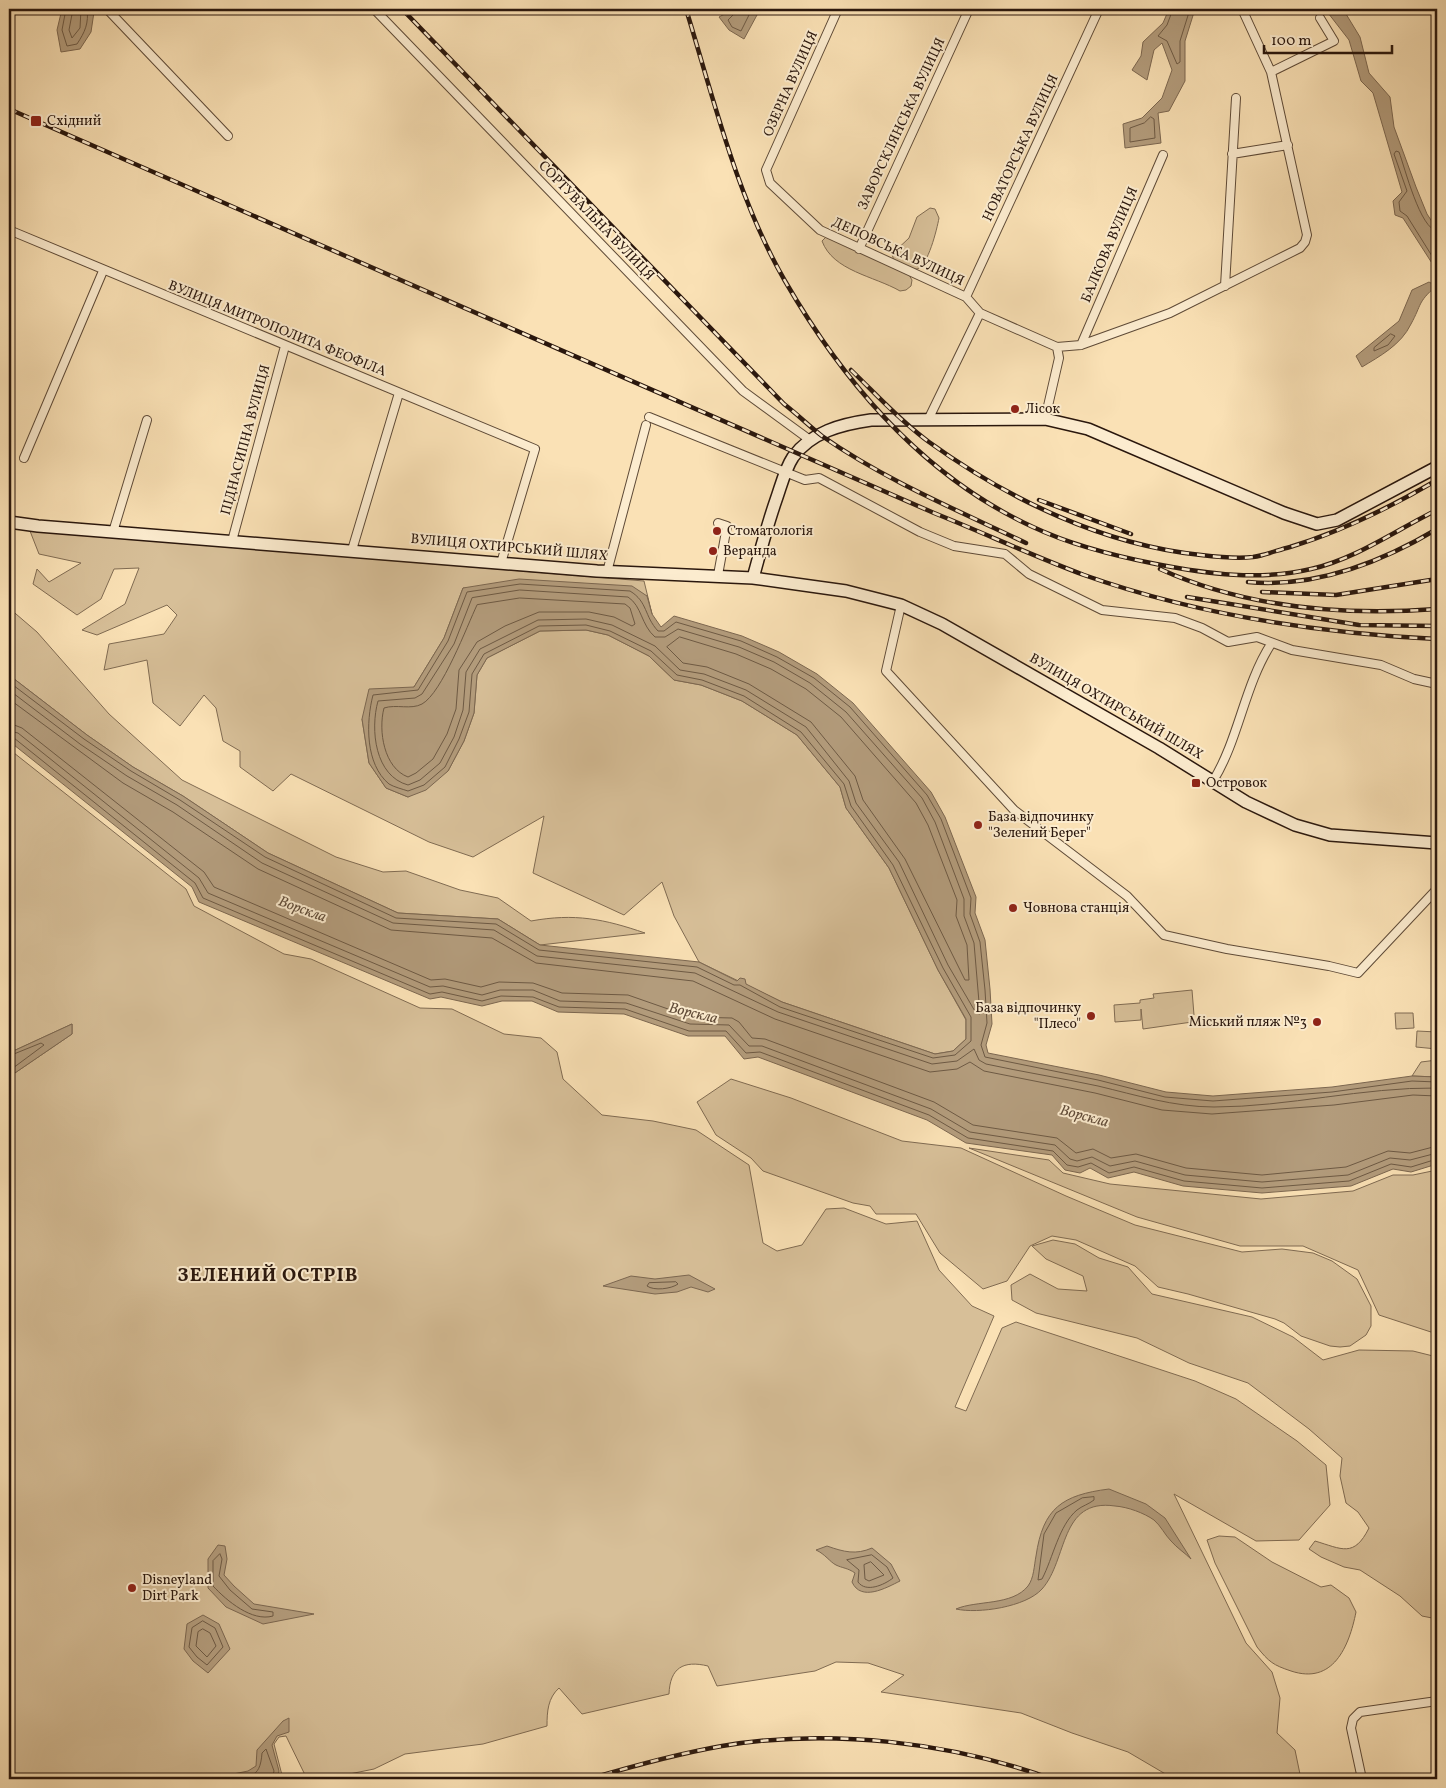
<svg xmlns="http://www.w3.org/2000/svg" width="1446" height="1788" viewBox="0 0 1446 1788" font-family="Vollkorn,serif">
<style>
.green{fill:#d7bf98;stroke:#806b52}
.water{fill:#b39c7c;stroke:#7c6750}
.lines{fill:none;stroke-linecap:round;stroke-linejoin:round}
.shore{stroke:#6e5a44;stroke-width:1}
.street-casing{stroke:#5e4a37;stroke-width:10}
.secondary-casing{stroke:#2a170d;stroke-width:14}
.street{stroke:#fceccf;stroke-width:8}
.secondary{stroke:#fceccf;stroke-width:11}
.rail-casing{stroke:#2a170d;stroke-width:4.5}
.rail{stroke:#fceccf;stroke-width:2.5;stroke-dasharray:8;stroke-linecap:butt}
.poi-dot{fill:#8f2418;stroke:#fceccf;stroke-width:2}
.labels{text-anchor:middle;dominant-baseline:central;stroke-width:4;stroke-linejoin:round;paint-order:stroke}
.street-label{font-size:14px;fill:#2a170d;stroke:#fceccf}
.poi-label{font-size:14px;fill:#2a170d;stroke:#fceccf;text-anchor:start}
.water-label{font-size:15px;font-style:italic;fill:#614c39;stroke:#fceccf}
.district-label{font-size:19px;font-weight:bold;letter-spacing:1px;fill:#2a170d;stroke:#fceccf}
</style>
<rect width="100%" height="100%" fill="#fae1b5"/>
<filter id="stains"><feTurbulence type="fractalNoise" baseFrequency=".004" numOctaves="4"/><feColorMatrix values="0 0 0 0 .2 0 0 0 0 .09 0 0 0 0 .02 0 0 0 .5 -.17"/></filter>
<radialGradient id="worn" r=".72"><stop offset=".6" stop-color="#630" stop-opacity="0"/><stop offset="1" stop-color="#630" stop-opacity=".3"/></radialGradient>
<!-- green -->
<path class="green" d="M930 208 935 209 939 218C937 229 928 266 917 269 911 270 900 264 894 261L892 254 909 238 917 217Z
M827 236 909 275 912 280 911 286 906 290 900 291C874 276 833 271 822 241Z
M30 531 644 581 652 614 647 596 463 588 444 638 414 687 362 719 369 763 386 788 408 797 448 771 464 741 474 713 477 675 487 658 540 631 586 630 608 635 649 656 674 680 701 685 742 701 797 735 840 787 846 808 889 868 938 970 966 1020V1039L953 1051 935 1054 782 1002 699 962 674 916 662 882 624 915 533 873 544 816 473 857 429 842 291 774 273 791 240 767V751L223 741 216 708 204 695 180 726 153 703 147 660 104 670 109 644 164 634 177 615 167 605 97 635 82 630 125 604 139 568 114 569 101 599 77 615 33 584 37 569 49 582 81 563 39 554Z
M9 608 37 632 109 714 182 780 336 857 383 872 406 871 460 890 498 898 531 921C575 913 604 919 645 933L540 945 498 919 398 913 268 853 183 796 133 767 87 735 9 675Z
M9 749 186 889 194 906 284 954 311 959 420 1008 452 1009 504 1034 541 1038 557 1052 563 1079 602 1115 653 1121 696 1130 749 1165 763 1243 777 1251 802 1245 826 1209 844 1208 886 1224 917 1221 939 1270 972 1306 994 1316 955 1407 966 1411 1002 1328 1016 1322 1195 1381 1236 1399 1297 1441 1326 1465 1330 1505 1299 1540 1256 1541 1174 1494 1246 1643 1272 1672 1280 1698 1277 1733 1295 1750 1301 1779H1174L1128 1752 1072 1733 1021 1713 881 1692 904 1675 868 1663 836 1662 815 1671 717 1686 708 1666C683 1660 670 1668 669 1694L582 1714 559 1688C548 1698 547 1711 547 1726L483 1744 405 1754 374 1769 325 1779H307L286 1736 279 1737 274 1744 283 1779H9V1077L72 1034V1024L9 1053Z
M1192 990 1194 1015H1191L1192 1022 1143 1029 1141 1009V1020L1115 1022 1114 1005 1140 1003V1000L1154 998 1153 994Z
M1395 1013H1413L1414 1028 1396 1029Z
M1417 1031 1437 1032V1049L1416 1047Z
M1437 1060V1077L1412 1076 1421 1062Z
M731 1079 791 1098 902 1141 961 1148 1066 1196 1135 1225 1242 1252 1282 1249 1313 1253 1332 1261 1357 1279 1371 1306V1326L1366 1335 1350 1346 1340 1347 1330 1346 1301 1336 1284 1323 1275 1319 1188 1294 1158 1287 1135 1266 1076 1240 1052 1236 1030 1246 1007 1281 983 1289 940 1253 916 1214H876L870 1206 853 1203 763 1171 751 1158 716 1135 697 1102Z
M969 1148 1049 1160 1063 1173 1110 1184 1261 1199 1353 1191 1393 1175H1413L1437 1170V1334L1379 1315 1358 1270 1303 1246H1240L1137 1217Z
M1053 1240 1075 1244 1099 1258 1128 1267 1152 1294 1252 1317 1293 1337 1323 1360 1359 1350 1413 1351 1437 1357V1619L1422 1616 1400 1596 1360 1570 1344 1567 1321 1557 1309 1549 1315 1541C1342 1549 1354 1558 1369 1528L1358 1512 1346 1503 1340 1476 1342 1458 1309 1429 1248 1383 1189 1363 1137 1338 1036 1313 1012 1300 1011 1285 1030 1274 1058 1289 1087 1291 1083 1276 1046 1259 1032 1246Z
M1219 1536 1235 1537 1272 1562 1321 1587 1331 1585 1349 1598 1356 1612C1349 1647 1333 1685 1291 1671 1273 1665 1269 1662 1257 1647L1215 1563 1207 1540Z"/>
<!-- water -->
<path class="water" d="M62 9H88L94 12 91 32 80 49 61 52 57 30Z
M734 9H757V15L744 39 729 30 719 17Z
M1169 9H1195L1185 41V81L1169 111 1158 113 1161 143 1125 148 1123 124 1142 118 1162 98 1172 70 1162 43 1154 50 1147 80 1132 70 1141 56 1143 42 1163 23Z
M1325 9H1343L1360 37 1369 73 1390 97 1394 127 1416 187 1427 214 1437 229V271L1403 218 1395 215 1393 201 1402 192 1373 93 1361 81 1349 40Z
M1429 282 1436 286C1417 303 1422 304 1411 324 1401 345 1380 356 1362 367L1356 356 1399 321 1412 290Z
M519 579 632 586 647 596 652 614 661 627 674 616 742 636 779 652 817 674 853 703 931 792 945 817 976 897 975 913 985 940 990 989 992 1024 986 1045 988 1053 1099 1075 1166 1092 1213 1096 1332 1087 1412 1076 1437 1077V1164L1411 1172 1393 1169 1351 1186 1262 1193 1183 1186 1134 1172 1108 1178 1090 1168 1080 1173 1065 1170 1052 1155 966 1143 927 1120 758 1057 744 1059 725 1036H688L624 1014 558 1012 532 1001H502L482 1006 441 997 430 999 199 902 192 887 9 741V675L87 735 133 767 183 796 268 853 398 913 498 919 540 945 699 962 737 981 740 978 745 979 746 984 782 1002 935 1054 953 1051 966 1039V1019L938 970 889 868 846 808 840 787 797 735 742 701 701 685 674 680 649 656 608 635 586 630 540 631 487 658 477 675 474 713 464 741 448 771 426 790 408 797 386 788 369 763 362 719 369 689 414 687 444 638 463 588Z
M72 1024V1034L9 1077V1053Z
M689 1275 715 1289 708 1292 691 1287 677 1292 655 1294 603 1286 631 1276 655 1279Z
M1109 1489 1146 1504 1165 1518 1191 1559C1185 1553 1177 1548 1171 1541 1165 1535 1161 1526 1154 1520 1144 1513 1128 1507 1115 1506 1059 1498 1068 1560 1042 1589 1026 1607 978 1614 956 1609 977 1600 1012 1606 1028 1586 1034 1578 1034 1566 1036 1556 1043 1508 1062 1495 1109 1489Z
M218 1545 225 1546 227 1559 224 1575 234 1586 254 1604 314 1614 263 1624 226 1607 208 1588V1559Z
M827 1546C844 1552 856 1555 872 1548L891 1564 900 1581C886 1588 861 1602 852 1582L855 1573C848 1568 842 1568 836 1565 830 1562 825 1554 816 1550Z
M203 1615 219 1624 230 1649 208 1673 193 1661 184 1649 187 1624Z
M289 1718V1732L277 1736 272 1745 279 1771 277 1779H209L248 1771 256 1766 257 1750 283 1721Z"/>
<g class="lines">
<!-- shore -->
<path class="shore" d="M66 9 62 30 67 46 77 44C85 32 89 23 87 9
M73 9 69 30 72 38 80 28 81 9
M736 9 734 14 728 20 732 27 741 31 752 9
M1173 9 1167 25 1158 36 1167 41 1177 64 1180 62V41L1190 9
M1151 117 1154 119 1155 138 1130 142V128L1144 123Z
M1437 231C1420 229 1405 168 1399 152L1396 151 1394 154 1407 191 1399 202 1400 211 1407 216 1437 264
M1391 334 1395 336 1388 345 1374 351V348Z
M520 590 628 597C642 606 641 625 655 637H665L678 629 739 647 774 662 810 683 846 712 922 798 935 822 964 899V916L974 943 980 1014 976 1013 948 965 899 862 856 803 849 781 806 727 746 690 704 674 680 670 655 646 612 625 586 619 538 620 480 649 466 672 463 710 454 737 440 763 420 780 408 785C375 776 370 730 378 701L415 698 422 694 454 644 472 598Z
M520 598 625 604 630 608 635 624 632 626 614 617 589 612H539L505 626 477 642 459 670 456 709 447 734 433 759 416 773 408 777C384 768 378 731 384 708 396 704 411 710 422 704 442 693 467 626 477 605Z
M680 637 736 654 771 669 806 689 841 717 916 803 928 825 957 900 956 916 967 945 969 980H965L905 859 863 800 855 776 811 722 749 684 707 667 683 663 667 647Z
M9 682 84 739 131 771 180 800 265 857 396 918 496 924 539 950 697 967 734 985H740L780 1007 933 1058 955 1055 971 1041V1017L943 968 893 865 851 806 844 784 801 732 744 696 702 680 677 675 651 651 610 631 586 625 539 626 484 654 472 674 469 712 459 739 445 767 424 785 408 791C402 789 394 787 389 784 365 764 366 722 373 695L418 690 448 641 467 592 520 584 630 591C648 602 644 616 658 631H664L676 622 741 641 777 657 814 678 850 707 927 795 941 819 971 898 970 914 980 942 985 990 987 1023 981 1045 985 1057 1098 1080 1165 1097 1213 1101 1332 1092 1412 1081 1437 1082
M9 690 80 744 127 776 177 805 262 863 393 923 494 930 537 956 695 973 778 1012 932 1064 957 1061 974 1049 979 1060 986 1064C1023 1072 1061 1078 1098 1086 1136 1095 1174 1107 1214 1107 1288 1107 1363 1087 1437 1088
M9 699 123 783 173 812 258 869 391 930 492 938 536 963 693 981 775 1019 930 1072 957 1069 970 1062 984 1071 1095 1093 1162 1110 1212 1114 1334 1105 1413 1095 1437 1096
M9 723 22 728 204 872 214 887 431 980 445 979 481 987 499 982 533 983 562 993 628 995 691 1017 732 1018 739 1022 752 1038 765 1039 934 1102 973 1125 1057 1138 1076 1153 1093 1149 1111 1158 1136 1154 1186 1168 1262 1175 1346 1167 1388 1151 1410 1153 1437 1146
M9 731 18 733 199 878 208 893 430 987 443 986 482 995 500 990H533L560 1001 626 1003 690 1024 729 1025 749 1046H762L931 1109 970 1132 1055 1145 1070 1159 1077 1161 1092 1157 1110 1166 1135 1161 1185 1175 1262 1182 1348 1175 1390 1158 1410 1160 1437 1153
M9 737 14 738 195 883 203 898 430 994 442 992 482 1001 501 996 533 997 559 1007 625 1009 689 1031H726L746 1053 760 1052 929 1115 968 1138 1053 1151 1067 1165 1078 1167 1091 1163 1109 1173 1134 1167 1184 1181 1262 1188 1349 1181 1391 1164 1411 1167 1437 1159
M9 1056 41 1043 44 1045 9 1071
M676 1282 678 1284C671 1289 654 1291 647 1286L649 1283Z
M1094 1497V1500C1089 1504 1082 1506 1077 1510 1059 1525 1053 1558 1042 1579L1038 1580 1044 1534 1056 1513 1082 1498Z
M220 1554 222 1559 219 1576 230 1590 252 1609 273 1612V1616C252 1622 227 1601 213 1586V1561Z
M872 1555 887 1567 893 1578C884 1585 866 1593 858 1582L859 1570 847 1560Z
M871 1562 884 1575 869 1581 865 1579 864 1565Z
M203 1621 215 1628 223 1647 207 1665 197 1657 189 1647 192 1628Z
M203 1629 210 1633 216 1646 207 1657 196 1646 198 1632Z
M225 1779C249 1775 260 1781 262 1753L266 1749 274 1771 272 1779"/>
<!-- street casing -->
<g class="street-casing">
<path id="street" d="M107 9 228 136
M374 9 743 391 810 440
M838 9 766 170 770 183 820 230 966 297 980 313 1057 347 1081 345 1170 313 1300 248 1305 242 1307 235 1271 72 1242 9
M1271 72 1334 41 1320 18
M1232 154 1288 145
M9 230 535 449 501 563
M859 249 969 9
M1225 286 1236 98
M966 297 1099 9
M1081 345 1163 155
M649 417 805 480 819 478 920 532 954 546 1005 554 1029 574 1102 610 1175 618 1202 628 1228 642 1257 637 1292 650 1381 665 1414 679 1437 684
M1045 419 1059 358 1057 347
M928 420 980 313
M24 458 103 271
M718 523 727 526 718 575
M113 532 147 420
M232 541 285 346
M352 550 399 393
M607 572 646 425
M901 605 886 671 1014 810 1127 896 1164 935 1227 949 1329 966 1358 973 1437 889
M1213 781C1239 739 1244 686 1271 644
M1362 1779 1351 1728 1353 1719 1360 1712 1437 1701"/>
</g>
<!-- secondary casing -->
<g class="secondary-casing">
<path id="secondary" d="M9 522 38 526 597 571 753 578 846 591 901 605 942 624 1159 748 1246 802 1295 825 1330 835 1437 843
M753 578C760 552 767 526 776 500 781 486 785 469 793 457 811 432 842 424 871 420L1045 419 1088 429 1284 513 1317 524 1337 520 1437 467"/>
</g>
<!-- street -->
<use href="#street" class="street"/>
<!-- secondary -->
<use href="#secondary" class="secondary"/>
<!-- rail casing -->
<g class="rail-casing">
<path id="rail" d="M402 9 784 404C797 414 809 426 822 436 885 480 957 510 1026 543
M686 9C714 100 737 198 785 281 844 383 924 477 1033 527 1071 545 1115 556 1156 564 1207 574 1260 581 1311 569 1356 559 1396 530 1437 510
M9 109 934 513C984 533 1033 556 1084 575 1197 615 1318 633 1437 639
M851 370C876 394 900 421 929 442 1008 499 1103 545 1201 555 1218 557 1236 559 1253 557 1266 555 1278 550 1290 547 1343 531 1389 508 1437 480
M1039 500 1131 534
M1160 569C1246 608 1344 616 1437 609
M1248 582C1315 588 1380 563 1437 529
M1262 592 1336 595 1437 579
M1187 597 1359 625 1437 626
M589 1779C633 1766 677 1754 722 1746 830 1728 950 1742 1052 1779"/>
</g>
<!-- rail -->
<use href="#rail" class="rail"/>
</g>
<!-- markers -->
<g class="poi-dot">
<rect x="30" y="115" width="12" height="12" rx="2.5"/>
<circle cx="1015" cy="409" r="5"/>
<circle cx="717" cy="531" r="5"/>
<circle cx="713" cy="551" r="5"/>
<rect x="1191" y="778" width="10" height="10" rx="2.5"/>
<circle cx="978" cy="825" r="5"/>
<circle cx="1013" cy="908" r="5"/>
<circle cx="1091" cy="1016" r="5"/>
<circle cx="1317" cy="1022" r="5"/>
<circle cx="132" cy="1588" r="5"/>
</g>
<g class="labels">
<!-- street labels -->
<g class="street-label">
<text transform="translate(791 84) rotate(-66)">ОЗЕРНА ВУЛИЦЯ</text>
<text transform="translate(902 124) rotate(-65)">ЗАВОРСКЛЯНСЬКА ВУЛИЦЯ</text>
<text transform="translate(1021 148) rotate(-65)">НОВАТОРСЬКА ВУЛИЦЯ</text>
<text transform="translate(596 221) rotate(46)">СОРТУВАЛЬНА ВУЛИЦЯ</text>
<text transform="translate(1110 245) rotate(-67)">БАЛКОВА ВУЛИЦЯ</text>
<text transform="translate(898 252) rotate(25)">ДЕПОВСЬКА ВУЛИЦЯ</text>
<text transform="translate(277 329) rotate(22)">ВУЛИЦЯ МИТРОПОЛИТА ФЕОФІЛА</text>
<text transform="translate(246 440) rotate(-75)">ПІДНАСИПНА ВУЛИЦЯ</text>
<text transform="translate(509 548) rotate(5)">ВУЛИЦЯ ОХТИРСЬКИЙ ШЛЯХ</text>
<text transform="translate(1116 707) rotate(30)">ВУЛИЦЯ ОХТИРСЬКИЙ ШЛЯХ</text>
</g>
<!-- poi labels -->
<g class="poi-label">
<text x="47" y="121">Східний</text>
<text x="1025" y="409">Лісок</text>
<text x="727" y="531">Стоматологія</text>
<text x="723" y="551">Веранда</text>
<text x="1206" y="783">Островок</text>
<text x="988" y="817">База відпочинку<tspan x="988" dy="16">"Зелений Берег"</tspan></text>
<text x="1023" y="908">Човнова станція</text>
<text x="1081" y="1008" text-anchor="end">База відпочинку<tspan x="1081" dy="16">"Плесо"</tspan></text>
<text x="1307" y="1022" text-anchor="end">Міський пляж №3</text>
<text x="142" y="1580">Disneyland<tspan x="142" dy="16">Dirt Park</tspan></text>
</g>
<!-- water labels -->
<g class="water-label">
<text transform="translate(302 910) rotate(20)">Ворскла</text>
<text transform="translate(693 1014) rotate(13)">Ворскла</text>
<text transform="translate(1084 1117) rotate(15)">Ворскла</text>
</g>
<!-- district labels -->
<g class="district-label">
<text x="268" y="1276">ЗЕЛЕНИЙ ОСТРІВ</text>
</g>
</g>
<!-- margin -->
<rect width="1446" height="1788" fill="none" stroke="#fae1b5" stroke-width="30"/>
<rect x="10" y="10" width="1426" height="1768" fill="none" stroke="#2a170d" stroke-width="2.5"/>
<rect x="15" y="15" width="1416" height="1758" fill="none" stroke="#2a170d"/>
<!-- scale -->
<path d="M1264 45v8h128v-8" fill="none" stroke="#2a170d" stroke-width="2.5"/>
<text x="1271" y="45" font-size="15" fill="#2a170d" stroke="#fceccf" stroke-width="4" paint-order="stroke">100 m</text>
<rect width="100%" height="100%" filter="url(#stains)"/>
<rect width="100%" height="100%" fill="url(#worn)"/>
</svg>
